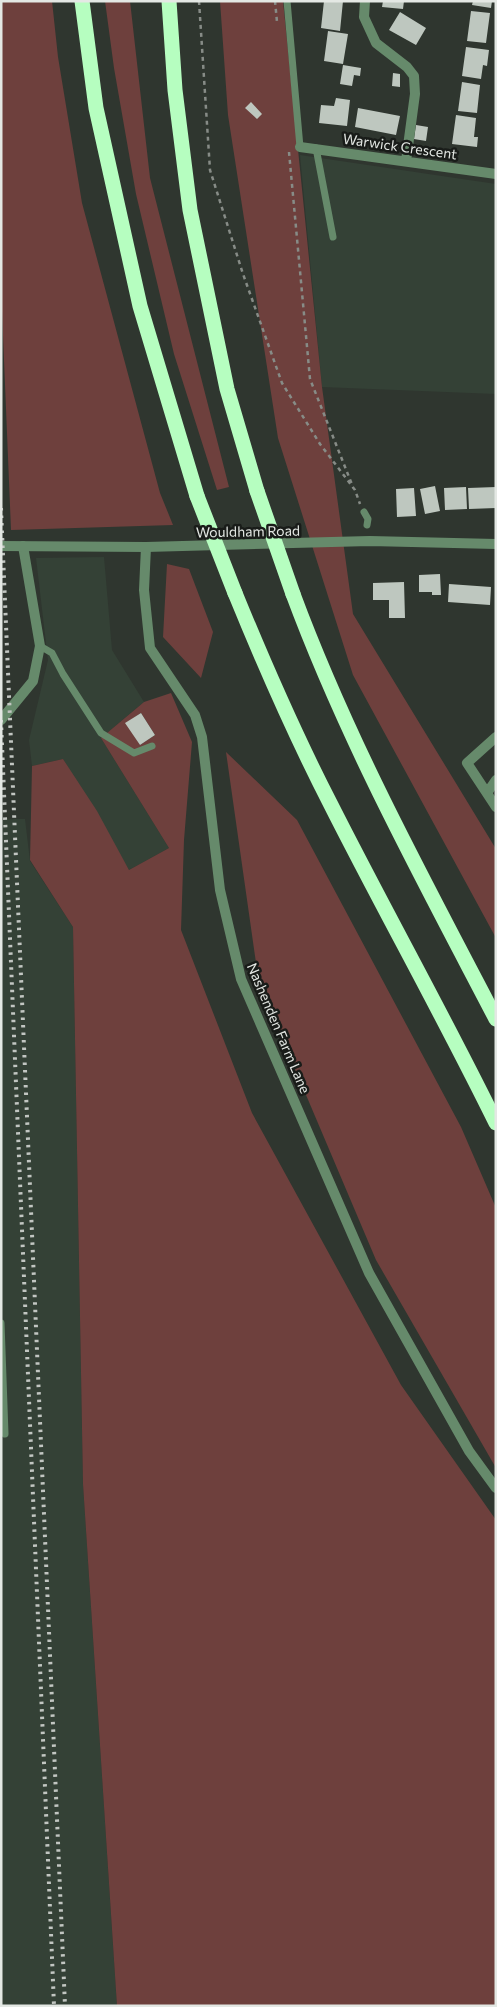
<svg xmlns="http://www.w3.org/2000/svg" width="497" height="2007" viewBox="0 0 497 2007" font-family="Commissioner,sans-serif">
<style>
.built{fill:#344136}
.green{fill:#6e403d;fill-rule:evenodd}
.building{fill:#bec7bf}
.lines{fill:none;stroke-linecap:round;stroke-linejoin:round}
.path{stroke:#878c87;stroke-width:2.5;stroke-dasharray:4 4;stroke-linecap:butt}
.service{stroke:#668a6b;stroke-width:7}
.minor{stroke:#668a6b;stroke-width:10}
.tertiary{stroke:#668a6b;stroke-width:10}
.motorway{stroke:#b6fec0;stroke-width:15}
.rail{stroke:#c2c6c2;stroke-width:4;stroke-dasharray:2.5 5;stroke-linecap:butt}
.motorway-bridge{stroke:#b6fec0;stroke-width:15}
.labels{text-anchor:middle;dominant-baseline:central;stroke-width:5;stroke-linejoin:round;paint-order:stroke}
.street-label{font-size:14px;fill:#e4e8e4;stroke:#191c19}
</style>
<rect width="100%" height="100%" fill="#2f362f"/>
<!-- built -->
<path class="built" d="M300 155 496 184V394L322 387Z
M104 557 112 650 144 702 101 738 169 848 129 870 63 759 32 766 29 740 48 660 36 558Z
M15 819H25L30 861 73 927 83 1484 117 2006H1V820Z"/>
<!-- green -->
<path class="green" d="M1 1H52L58 57 82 203 160 493 173 525 11 530 1 287Z
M105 1H130L150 178 229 487 217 490 174 354 136 194 114 68Z
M220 1H283L322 387 353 614 496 849V938L353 675 278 438 228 115Z
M167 564 189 569 213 632 201 678 163 637Z
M171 693 192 742 184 840 181 930 252 1113 401 1385 496 1520V2006H117L83 1484 73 927 30 860 32 766 63 759 97 811 129 870 169 848 101 738 144 702ZM141 713 155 735 140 745 126 723Z
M226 752 297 820 461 1127 496 1208V1468L376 1260 259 984Z"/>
<!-- building -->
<path class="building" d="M324 1H343L340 31 321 28Z
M383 1H404L403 9 382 7Z
M473 1H492L491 8 472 5Z
M471 11 490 13 486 43 467 41Z
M400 12 426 28 416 45 389 30Z
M328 31 348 34 343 64 324 61Z
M466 47 489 50 487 66 483 65 481 79 462 76Z
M343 65 361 68 360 76 354 75 352 86 340 84Z
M393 73 400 74V87L392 86Z
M462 82 480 85 477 113 458 111Z
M336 98 350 100 347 126 319 123 321 105 334 106Z
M251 102 262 114 257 119 245 108Z
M358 108 400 116 396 135 355 127Z
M456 115 476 118 474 137H478L477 147 452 144Z
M416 125 428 127 426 141 414 139Z
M435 486 440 511 425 514 420 489Z
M466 487 467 509 445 510 444 488Z
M496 487V508L469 509 468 488Z
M414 488 416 516 397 517 396 489Z
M440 574 441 595H432V592H419V575Z
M404 582 405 618H389V600H373V583Z
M449 584 491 587 490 605 448 602Z
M141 713 155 735 140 745 125 723Z"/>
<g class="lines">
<!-- path -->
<path class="path" d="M199 1 210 170 243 274 282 383 320 444 355 490 360 504
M275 1 277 22
M289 152 310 379 353 487"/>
<!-- service -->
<path class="service" d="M287 1 300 147
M316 148 333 237
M364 512 368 519 367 525
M40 646 52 653 63 674 101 733 134 753 152 746
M1 1323 5 1434"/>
<!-- minor -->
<path class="minor" d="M365 1 364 17 376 43 407 67 414 76 415 94 406 161
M300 147 496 174
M146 547 144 590 150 648 195 715 202 737 220 890 241 979 369 1273 469 1451 496 1488
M1 720 33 681 40 646 23 546
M496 737 467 763 496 807
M487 793 496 780"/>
<!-- tertiary -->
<path class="tertiary" d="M1 546 146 547 370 541 496 544"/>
<!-- motorway -->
<path class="motorway" d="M82 1 96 108 140 306 197 496
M169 1 175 90 190 210 227 389 257 491
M235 593C264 664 295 735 330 803 384 910 443 1015 496 1123
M293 594C348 742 423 879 496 1019"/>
<!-- rail -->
<path class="rail" d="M1 508 65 2006
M1 720 54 2006"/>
<!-- motorway-bridge -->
<path class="motorway-bridge" d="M257 491 293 594
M197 496 235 593"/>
</g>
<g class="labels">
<!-- street labels -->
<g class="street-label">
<text transform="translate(400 146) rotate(8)">Warwick Crescent</text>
<text transform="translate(248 531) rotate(-1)">Wouldham Road</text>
<text transform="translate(279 1028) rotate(67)">Nashenden Farm Lane</text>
</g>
</g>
<!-- border -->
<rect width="497" height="2007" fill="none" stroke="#e4e8e4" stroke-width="5"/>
</svg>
